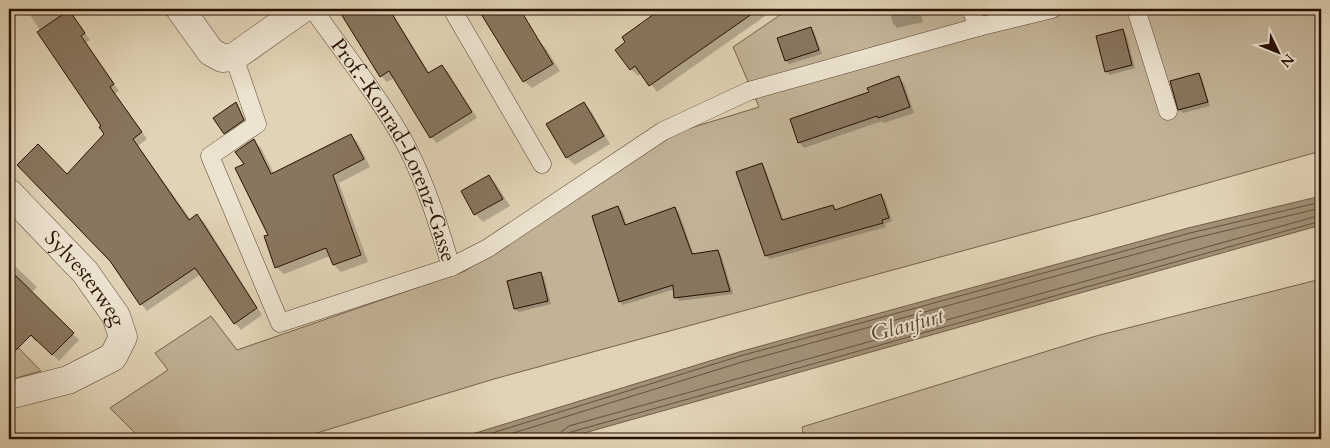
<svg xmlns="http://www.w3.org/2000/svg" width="1330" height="448" viewBox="0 0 1330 448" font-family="Cardo,serif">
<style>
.green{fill:#c2b397;stroke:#75624c}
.water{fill:#a29178;stroke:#715d48}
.shadow{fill:#0003}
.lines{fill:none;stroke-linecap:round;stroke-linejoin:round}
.shore{stroke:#65503c;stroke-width:1}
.building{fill:#88765f;stroke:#281000}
.service-casing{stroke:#56412e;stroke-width:19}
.minor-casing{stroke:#56412e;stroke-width:29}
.service{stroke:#ece3d0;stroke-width:18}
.minor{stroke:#ece3d0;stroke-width:28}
.labels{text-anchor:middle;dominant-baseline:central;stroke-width:4;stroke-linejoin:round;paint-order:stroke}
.street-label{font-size:21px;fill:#281000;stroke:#ece3d0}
.water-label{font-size:22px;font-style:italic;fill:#5f4a36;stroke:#ece3d0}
</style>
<rect width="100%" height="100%" fill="#e1d4b6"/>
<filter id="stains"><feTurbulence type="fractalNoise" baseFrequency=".004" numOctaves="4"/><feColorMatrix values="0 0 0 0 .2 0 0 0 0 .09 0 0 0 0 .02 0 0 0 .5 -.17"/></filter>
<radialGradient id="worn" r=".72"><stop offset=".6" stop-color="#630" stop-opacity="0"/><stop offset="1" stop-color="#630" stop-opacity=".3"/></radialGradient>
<!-- green -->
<path class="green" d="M789 9H1321V151L1105 212 494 379 297 439H141L110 408 168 370 155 353 211 316 237 350 465 271 671 134 759 107 733 47Z
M1321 279V439H804L802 427 1096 336Z
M9 338 41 371 9 380Z"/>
<!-- water -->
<path class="water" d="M1321 196V225L563 439H456L739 352 1188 228Z"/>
<!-- shadow -->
<path class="shadow" d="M26 9H68L90 40 86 43 119 91 115 94 147 139 138 146 191 220 197 216 204 222 262 315 241 330 235 323 201 274 147 311 141 304 68 175 106 135 103 126Z
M217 9H225L221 12Z
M339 9H390L430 74 442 66 448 72 477 118 437 143 431 137 394 78 387 82 381 76Z
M480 9H514L535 42 538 40 545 47 560 71 532 88 524 81Z
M663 9H775L657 92 642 73 638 76 631 69 617 50 627 42 624 37Z
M889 9H920L923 22 897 28 893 24Z
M811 28 814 32 822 54 789 64 786 61Z
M1122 30 1126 34 1135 68 1110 75 1107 72 1097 37Z
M1199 74 1202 78 1210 106 1183 113 1179 110Z
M898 78 904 83 914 113 884 123 882 121 804 148 799 142 870 93Z
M584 103 591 111 610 144 575 165 567 158 548 124Z
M235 104 239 107 247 124 228 137 224 133Z
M351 135 358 143 370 167 339 183 368 262 341 272 334 265 330 256 284 274 276 267 270 235 246 164 254 141 261 148 274 174Z
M762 164 765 168 784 221 833 206 837 210 881 195 885 199 892 221 885 224 886 227 770 259 766 256Z
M489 176 496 184 510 206 483 222 475 214 463 192Z
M618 208 622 211 627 226 675 209 679 213 694 255 717 251 721 255 733 294 679 301 676 297 675 289 623 305 620 301Z
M13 264 37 287 31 293 79 340 59 361 38 340 36 342 9 314V269Z
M540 274 544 277 551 304 519 312 515 309 508 282Z"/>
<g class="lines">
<!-- shore -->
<path class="shore" d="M473 439 740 356 1190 233 1321 202
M494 439 742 362 1191 239 1321 208
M560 439 562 431 569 426 1321 215
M566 439 567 435 571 432 1321 221"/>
</g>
<!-- building -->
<path class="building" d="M338 9H389L428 73 442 65 472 112 430 138 389 71 380 77Z
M478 9H520L553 64 523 82Z
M661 9H759L649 86 635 66 630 70 615 50 625 42 622 37Z
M69 10 85 33 81 36 114 84 110 87 142 132 133 139 189 220 197 214 257 308 234 324 195 268 140 305 110 261 17 165 38 144 67 174 104 134 99 127 101 126 37 32Z
M811 27 819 50 785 61 777 38Z
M1123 29 1132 65 1105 72 1096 36Z
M1199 73 1208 102 1178 110 1170 81Z
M899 76 910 107 878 118 877 116 798 143 790 119 869 92 867 88Z
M236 102 244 120 224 134 213 118Z
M584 102 604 136 566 158 546 124Z
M351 134 364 159 333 175 361 255 333 265 326 248 275 268 264 236 268 235 235 168 244 164 235 152 254 139 271 174Z
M762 163 782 220 833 205 835 210 881 194 889 218 882 220 883 223 765 256 736 172Z
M489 175 503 199 474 215 461 191Z
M618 206 625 225 675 207 692 254 718 250 730 291 674 298 673 285 619 302 592 216Z
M9 269 74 333 52 355 31 335 9 357Z
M541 272 548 301 514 309 507 281Z"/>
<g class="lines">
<!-- service casing -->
<g class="service-casing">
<g id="service">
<path id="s1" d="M313 9C343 52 381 99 406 145 426 184 439 226 451 267"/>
<path d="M452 9 542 164"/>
<path d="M971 9 978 27"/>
<path d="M1136 9 1168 111"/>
<path d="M234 57 257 124 210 156 280 323 451 267 488 248 663 131 749 91 978 27 1052 9"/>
</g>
</g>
<!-- minor casing -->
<g class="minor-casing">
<g id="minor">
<path d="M180 9 211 52 222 58 234 57 302 9"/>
<path id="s2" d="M9 193 85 272 116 316 123 337 113 357 68 380 9 395"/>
</g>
</g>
<!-- service -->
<use href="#service" class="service"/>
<!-- minor -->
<use href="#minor" class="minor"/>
</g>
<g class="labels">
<!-- street labels -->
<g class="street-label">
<text stroke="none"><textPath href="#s1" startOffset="164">Prof.-Konrad-Lorenz-Gasse</textPath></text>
<text stroke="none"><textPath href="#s2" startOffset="115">Sylvesterweg</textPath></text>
</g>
<!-- water labels -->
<g class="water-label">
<text transform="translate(907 325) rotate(-15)">Glanfurt</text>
</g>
</g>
<!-- margin -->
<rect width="1330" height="448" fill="none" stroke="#e1d4b6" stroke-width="30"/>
<rect x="10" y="10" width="1310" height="428" fill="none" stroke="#281000" stroke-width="2.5"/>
<rect x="15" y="15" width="1300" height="418" fill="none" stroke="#281000"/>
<!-- north arrow -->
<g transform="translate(1278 52) rotate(133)" stroke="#ece3d0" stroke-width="4" paint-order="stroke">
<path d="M0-4L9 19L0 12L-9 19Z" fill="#281000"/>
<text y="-8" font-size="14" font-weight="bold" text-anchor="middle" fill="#281000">N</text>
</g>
<rect width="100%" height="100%" filter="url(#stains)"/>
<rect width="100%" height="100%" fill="url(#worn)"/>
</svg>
